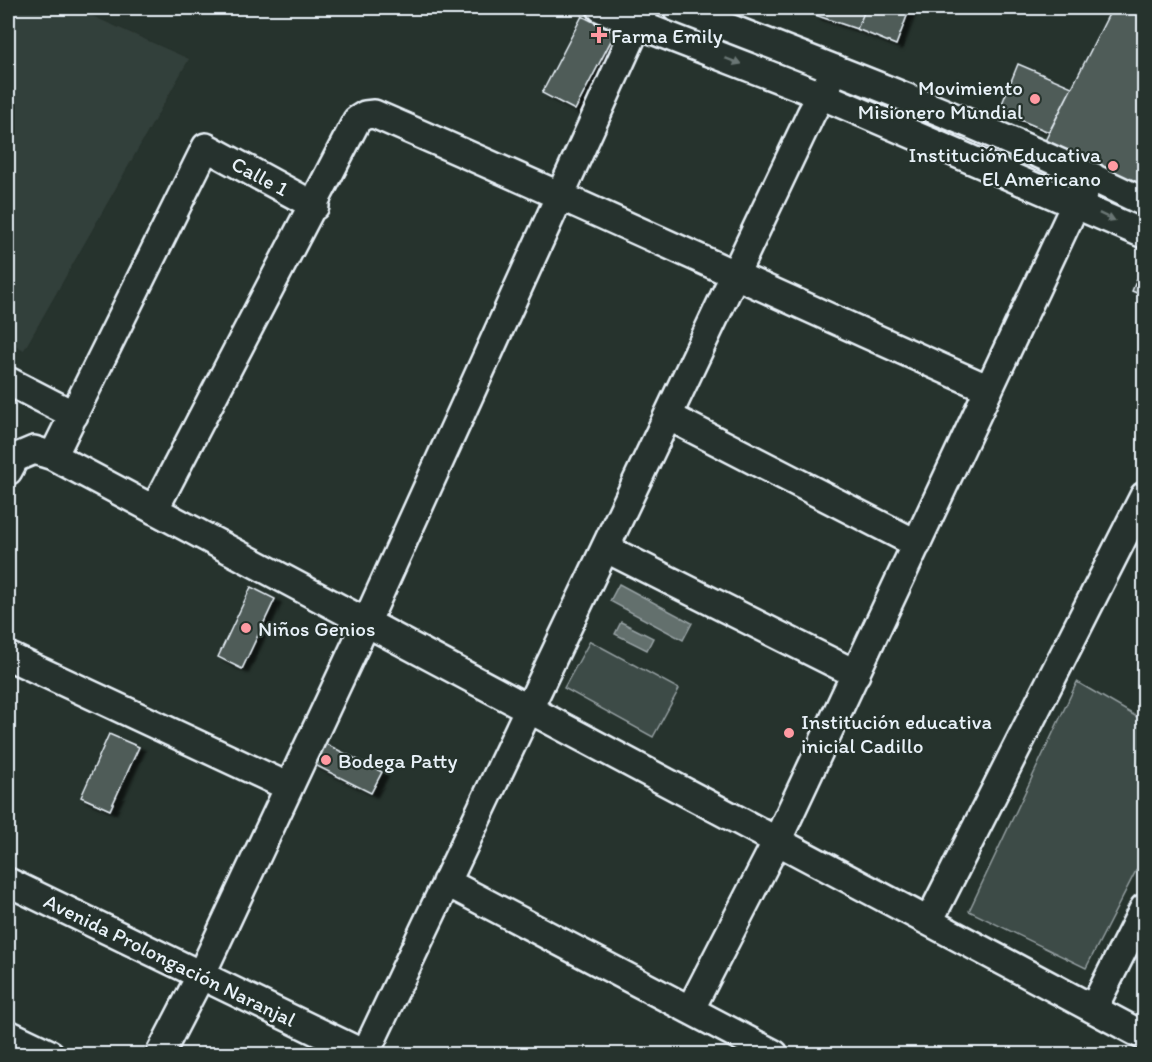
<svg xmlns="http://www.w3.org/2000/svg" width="1152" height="1062" viewBox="0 0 1152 1062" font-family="Itim,sans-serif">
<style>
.built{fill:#333f3a}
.green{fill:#3e4b47;stroke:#939ea0;stroke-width:1.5}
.water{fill:#636f6d;stroke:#98a3a5;stroke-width:1.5}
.building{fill:#505c59;stroke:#e8f1f8;stroke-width:1.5;filter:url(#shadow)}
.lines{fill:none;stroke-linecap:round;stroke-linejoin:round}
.minor-casing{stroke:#e8f1f8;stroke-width:32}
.minor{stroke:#26332d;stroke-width:27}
.oneway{fill:#6a7674}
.poi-dot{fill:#ff9aa2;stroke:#26332d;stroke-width:2}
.labels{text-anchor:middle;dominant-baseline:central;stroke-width:4.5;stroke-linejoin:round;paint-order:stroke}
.poi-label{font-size:21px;fill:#e8f1f8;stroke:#26332d;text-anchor:start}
.street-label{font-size:21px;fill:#e8f1f8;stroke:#26332d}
</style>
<defs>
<filter id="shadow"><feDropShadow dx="6" dy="4" stdDeviation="1.5" flood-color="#0009"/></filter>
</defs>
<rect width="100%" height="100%" fill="#26332d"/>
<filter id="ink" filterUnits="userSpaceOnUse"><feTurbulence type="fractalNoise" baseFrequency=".0167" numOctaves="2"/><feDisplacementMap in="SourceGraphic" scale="12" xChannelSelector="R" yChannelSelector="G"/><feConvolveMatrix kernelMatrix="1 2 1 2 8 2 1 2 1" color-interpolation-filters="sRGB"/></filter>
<g filter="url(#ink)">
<!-- built -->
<path class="built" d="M8 8H74L189 59 24 350 8 341Z"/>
<!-- green -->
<path class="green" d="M590 641 679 689 653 737 564 688Z
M1077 682 1144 721V855L1086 968 969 911Z"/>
<!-- water -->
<path class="water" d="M619 584 692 623 683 640 610 601Z
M621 622 653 638 647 650 615 634Z"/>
<!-- building -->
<path class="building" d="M818 8H866L857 29 815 15Z
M866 8H910L896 45 857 29Z
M1112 8H1139L1144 10V190L1045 141Z
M582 16 615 33 575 110 542 93Z
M1018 64 1072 87 1049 132 999 111Z
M1143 265H1144V296L1132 291Z
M251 587 275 599 242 669 218 657Z
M109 734 139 747 110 810 81 797Z
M324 743 382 772 371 793 313 764Z"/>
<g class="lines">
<!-- minor casing -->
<g class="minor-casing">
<path id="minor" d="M601 8 637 24 821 95 1144 234
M677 8C834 68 993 129 1144 202
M8 381 74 415
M668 416 917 544
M53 456 206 147 315 206
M8 471 15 458 34 450 53 456 1144 1036
M154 510 357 120 365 115 374 114C581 203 784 298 989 389
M605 548 856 674
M8 656 289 787
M8 882 364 1054
M446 882 774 1054
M929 921 1144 496
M1093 1009 1144 908
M690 1010 777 841 1076 203 1093 177
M8 1034 50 1054
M160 1054 201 975 366 623 645 8
M365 1054 811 114 836 69"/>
</g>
<!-- minor -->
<use href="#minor" class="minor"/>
</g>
<!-- one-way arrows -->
<defs><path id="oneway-solid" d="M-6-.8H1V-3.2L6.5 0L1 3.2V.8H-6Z" transform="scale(1.5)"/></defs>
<g class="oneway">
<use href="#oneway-solid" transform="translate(733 61) rotate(21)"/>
<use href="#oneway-solid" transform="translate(1107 217) rotate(25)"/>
</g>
</g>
<!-- markers -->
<g class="poi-dot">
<path d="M596 26h6v6h6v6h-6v6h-6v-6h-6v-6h6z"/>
<circle cx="1035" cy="99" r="6"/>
<circle cx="1113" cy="166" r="6"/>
<circle cx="246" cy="628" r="6"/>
<circle cx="789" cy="733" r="6"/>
<circle cx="326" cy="760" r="6"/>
</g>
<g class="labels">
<!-- poi labels -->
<g class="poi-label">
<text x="611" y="35">Farma Emily</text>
<text x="1023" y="87" text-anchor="end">Movimiento<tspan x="1023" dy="24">Misionero Mundial</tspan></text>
<text x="1101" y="154" text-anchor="end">Institución Educativa<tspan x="1101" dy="24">El Americano</tspan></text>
<text x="258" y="628">Niños Genios</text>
<text x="801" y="721">Institución educativa<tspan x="801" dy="24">inicial Cadillo</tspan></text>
<text x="338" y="760">Bodega Patty</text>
</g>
<!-- street labels -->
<g class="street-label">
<text transform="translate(260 176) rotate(28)">Calle 1</text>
<text transform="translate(170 960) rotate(26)">Avenida Prolongación Naranjal</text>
</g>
</g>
<!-- margin -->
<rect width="1152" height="1062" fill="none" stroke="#26332d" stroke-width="30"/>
<rect x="15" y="15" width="1122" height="1032" fill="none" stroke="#e8f1f8" stroke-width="2" filter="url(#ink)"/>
</svg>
